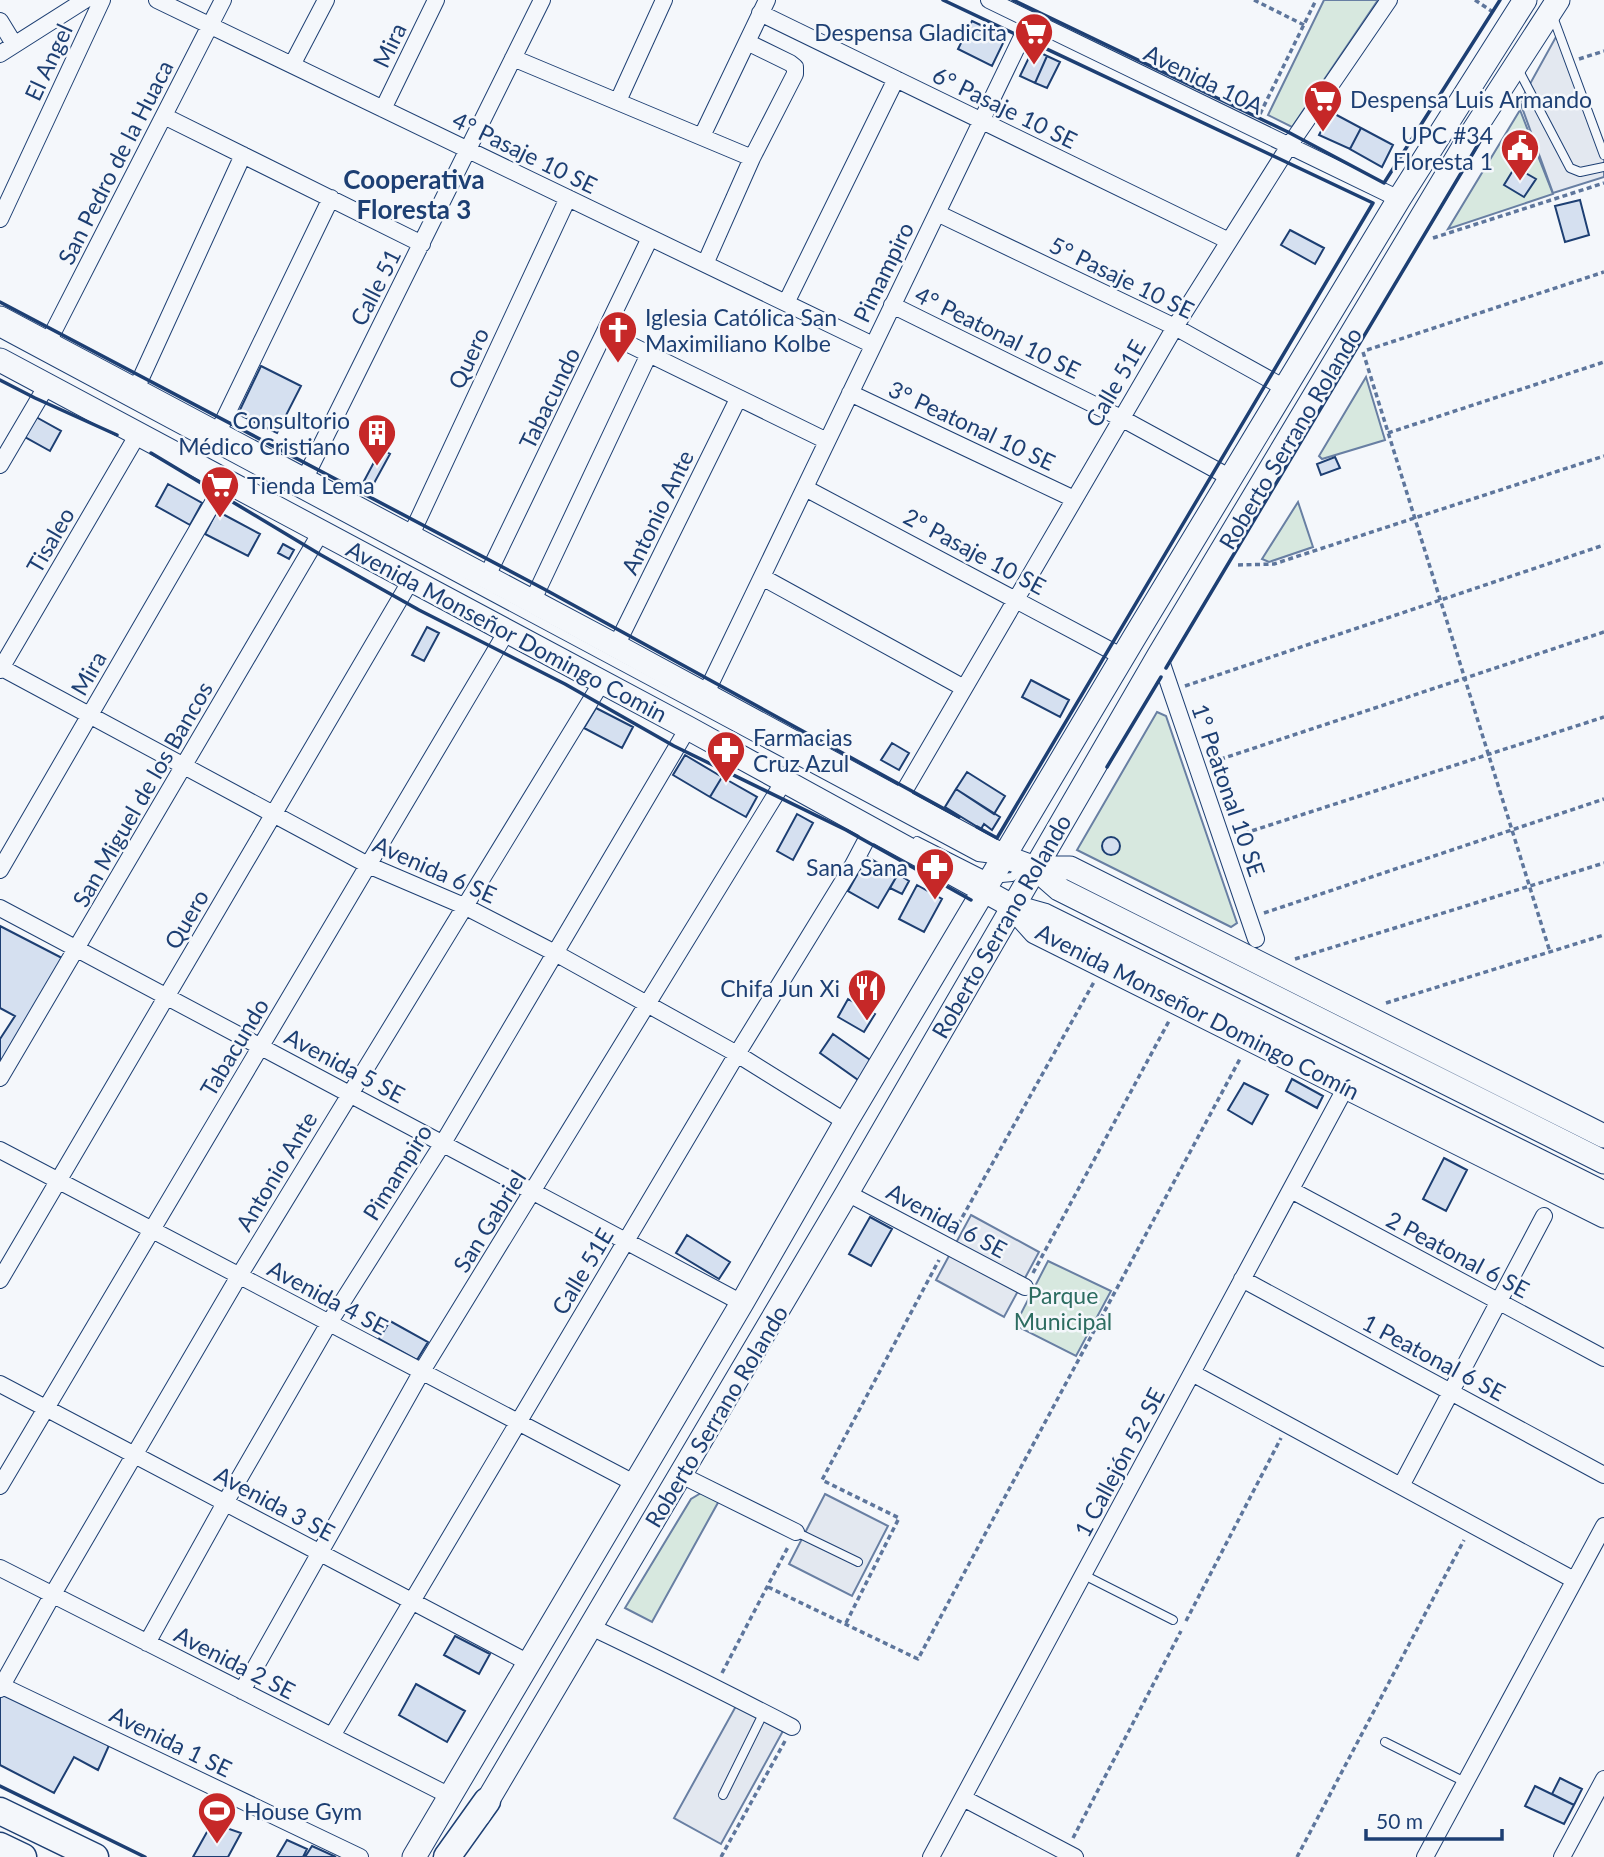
<svg xmlns="http://www.w3.org/2000/svg" width="1604" height="1857" viewBox="0 0 1604 1857" font-family="Lato,sans-serif">
<style>
.green{fill:#d7e8df;stroke:#687fa3;stroke-width:2}
.parking{fill:#e3e8f0;stroke:#687fa3;stroke-width:2}
.building{fill:#d5e0f0;stroke:#1d3f73;stroke-width:2}
.lines{fill:none;stroke-linecap:round;stroke-linejoin:round}
.lane-casing{stroke:#1d3f73;stroke-width:10}
.street-casing{stroke:#1d3f73;stroke-width:18}
.secondary-casing{stroke:#1d3f73;stroke-width:25}
.primary-casing{stroke:#1d3f73;stroke-width:29}
.path{stroke:#5e769c;stroke-width:3.5;stroke-dasharray:5 3.5;stroke-linecap:butt}
.lane{stroke:#f4f7fb;stroke-width:8}
.street{stroke:#f4f7fb;stroke-width:16}
.secondary{stroke:#f4f7fb;stroke-width:23}
.primary{stroke:#f4f7fb;stroke-width:26}
.wall{stroke:#1d3f73;stroke-width:3.5}
.labels{text-anchor:middle;dominant-baseline:central;stroke-width:5;stroke-linejoin:round;paint-order:stroke}
.poi-label{font-size:23px;fill:#1d3f73;stroke:#f4f7fb;text-anchor:end}
.street-label{font-size:23px;fill:#1d3f73;stroke:#f4f7fb}
.park-label{font-size:23px;fill:#2c6c60;stroke:#f4f7fb}
.quarter-label{font-size:26px;font-weight:bold;fill:#1d3f73;stroke:#f4f7fb}
</style>
<rect width="100%" height="100%" fill="#f4f7fb"/>
<!-- green -->
<path class="green" d="M1324 0H1378L1292 127 1268 115Z
M1520 110 1553 194 1448 229Z
M1366 377 1385 440 1322 459 1319 456Z
M1298 502 1313 547 1269 562 1262 559Z
M1157 712 1166 716 1237 923 1231 927 1077 850Z
M1048 1261 1111 1291 1076 1356 1015 1325Z
M701 1493 720 1499 652 1622 625 1608 691 1499Z"/>
<!-- parking -->
<path class="parking" d="M1557 35 1604 158V177L1553 193 1520 102Z
M971 1215 1039 1252 1004 1317 936 1280Z
M825 1494 888 1526 852 1596 789 1564Z
M736 1706 783 1731 721 1844 674 1818Z"/>
<!-- building -->
<path class="building" d="M972 21 1006 37 992 66 958 49Z
M1033 49 1047 56 1035 83 1020 76Z
M1047 56 1060 62 1047 88 1035 83Z
M1331 112 1361 128 1350 149 1319 135Z
M1361 128 1393 145 1382 167 1350 149Z
M1515 167 1536 179 1524 197 1504 185Z
M1580 200 1589 235 1565 242 1555 206Z
M1290 230 1324 248 1315 264 1281 245Z
M261 366 301 386 277 433 238 414Z
M36 417 61 431 50 451 25 437Z
M381 449 390 454 373 485 364 481Z
M1335 457 1340 468 1321 475 1317 464Z
M168 484 202 503 190 525 156 506Z
M217 511 260 534 248 556 205 534Z
M283 544 294 550 289 559 278 553Z
M427 627 439 633 424 661 412 655Z
M1031 680 1069 700 1060 717 1022 697Z
M596 708 633 727 622 748 584 728Z
M892 743 909 753 899 770 881 760Z
M685 755 722 777 710 797 673 775Z
M967 772 1005 796 994 814 956 789Z
M722 777 757 797 746 817 710 797Z
M956 789 1000 817 992 830 984 824 981 829 945 807Z
M797 814 813 823 793 860 777 851Z
M1102 846a9 9 0 1 1 18 0a9 9 0 1 1-18 0Z
M867 857 898 874 878 908 848 891Z
M898 874 909 881 902 894 890 888Z
M917 885 942 899 924 932 899 919Z
M0 926 62 958 0 1069V1039L15 1016 0 1008Z
M848 999 875 1014 864 1032 838 1017Z
M833 1034 873 1062 861 1082 820 1053Z
M1292 1079 1323 1096 1317 1108 1286 1091Z
M1244 1083 1268 1095 1252 1124 1228 1110Z
M1444 1158 1467 1170 1446 1211 1423 1199Z
M870 1217 892 1229 871 1266 849 1254Z
M687 1235 730 1262 719 1279 676 1253Z
M390 1321 428 1342 417 1360 379 1339Z
M455 1636 490 1654 479 1674 444 1655Z
M416 1684 465 1711 447 1742 399 1715Z
M4 1687 111 1741 98 1770 74 1757 54 1793 0 1765V1695Z
M1560 1778 1582 1789 1574 1805 1552 1794Z
M1535 1786 1574 1805 1564 1824 1525 1806Z
M212 1823 241 1833 228 1857H193Z
M287 1840 307 1849 303 1857H277Z
M312 1846 336 1857H305Z"/>
<g class="lines">
<!-- lane casing -->
<g class="lane-casing">
<path id="lane" d="M1553 17 1604 155
M1517 67 1570 168 1580 172 1604 167
M0 333 978 857 993 859
M917 841 992 879 1012 877 1025 867
M796 1532 858 1562
M1084 1575 1173 1620
M1385 1742 1465 1782
M723 1795 764 1712"/>
</g>
<!-- street casing -->
<g class="street-casing">
<path id="street" d="M157 0 873 345
M989 0 1399 199
M760 13 1229 241
M0 21 14 44
M0 54 85 0
M513 58 752 158
M292 65 326 0
M618 101 664 0
M383 109 436 0
M164 116 422 244
M702 136 767 0
M937 213 1175 327 1285 388
M0 219 102 0
M705 264 752 158 795 74V67L790 63 747 42
M786 303 896 79
M892 305 1121 418 1231 478
M606 333 827 441
M47 344 223 0
M135 391 243 155
M850 393 1074 499
M217 434 331 198
M0 465 47 385
M304 480 542 0
M805 488 1123 657
M410 537 568 198
M762 577 964 688
M486 578 650 238
M532 602 649 354
M616 646 738 399
M1159 655 1256 939
M0 667 368 865 464 906 557 954 737 1054 846 1122
M0 670 138 434
M705 695 1030 20
M899 800 1175 327 1289 146 1389 0
M0 870 215 499
M0 908 742 1303
M0 1078 321 532
M0 1150 636 1484
M1291 1190 1604 1358
M847 1193 1025 1287
M1242 1279 1604 1475
M0 1280 411 580
M1192 1373 1574 1580
M0 1384 529 1663
M681 1475 796 1532
M0 1486 507 631
M1401 1486 1544 1216
M0 1568 450 1796
M591 1627C659 1659 726 1693 792 1727
M147 1643 225 1503 329 1323 443 1143 688 728
M0 1685 360 1857
M0 1689 53 1594 239 1276 602 682
M242 1691 422 1371 784 781
M332 1736 737 1054 853 865 872 829
M963 1798 1075 1857
M931 1857 1346 1087
M1425 1857 1604 1526
M1562 1857 1604 1779"/>
</g>
<!-- secondary casing -->
<g class="secondary-casing">
<path id="secondary" d="M0 318 616 646 1005 857 1035 868H1070L1604 1136
M0 360 688 728 1012 906 1044 915 1604 1193
M1035 868 1059 889 1604 1162
M1012 906 1035 932 1604 1216
M479 1815 847 1193 1159 655 1472 133 1558 0
M414 1857 742 1303 846 1122 1134 638 1399 199 1525 0"/>
</g>
<!-- primary casing -->
<g class="primary-casing">
<path id="primary" d="M0 1811 95 1857
M0 1846 23 1857
M447 1857 487 1801"/>
</g>
<!-- path -->
<path class="path" d="M1254 0 1304 25
M1475 0 1493 12
M1579 59 1604 51
M1260 114 1316 0
M1433 238 1604 183
M1367 350 1604 272
M1363 352 1550 952
M1388 433 1604 362
M1238 565 1274 564 1604 456
M1185 686 1604 545
M1212 762 1604 632
M1236 836 1604 717
M1264 913 1604 799
M1295 959 1604 863
M1386 1003 1604 935
M954 1232 1094 982
M1033 1273 1169 1021
M768 1587 918 1659 1241 1057
M1186 1621 1281 1438
M846 1623 899 1518 822 1480 939 1260
M722 1673 788 1547
M1073 1838 1181 1631
M721 1857 785 1741
M1297 1857 1464 1540"/>
<!-- lane -->
<use href="#lane" class="lane"/>
<!-- street -->
<use href="#street" class="street"/>
<!-- secondary -->
<use href="#secondary" class="secondary"/>
<!-- primary -->
<use href="#primary" class="primary"/>
<!-- wall -->
<path class="wall" d="M943 0 1373 203 997 838 977 827
M1013 0 1288 132 1384 183 1500 0
M0 302 544 589 959 817
M0 380 35 398 117 435
M151 453 321 555 419 610 565 684 674 746 846 830 971 900
M1166 668 1485 133
M1107 767 1161 677
M0 1786 145 1857"/>
</g>
<!-- icons -->
<defs>
<g id="supermarket-pin" transform="scale(2.0125)"><path d="M0 17L-7.5 6A9.5 9.5 0 1 1 7.5 6Z" fill="#c62828" stroke="#f4f7fb"/><path d="M-6-5.5h2.5l.6 2H6L4.5 2H-2.5L-4.4-4H-6ZM-1.5 3.2a1.3 1.3 0 1 0 .1 0ZM3 3.2a1.3 1.3 0 1 0 .1 0Z" fill="#fff"/></g>
<g id="civic-pin" transform="scale(2.0125)"><path d="M0 17L-7.5 6A9.5 9.5 0 1 1 7.5 6Z" fill="#c62828" stroke="#f4f7fb"/><path d="M-.6-6.5H3V-4.5H.6V-3L4-1V1h2V6H-6V1h2V-1L-.6-3ZM-1.2 2.5V6h2.4V2.5Z" fill="#fff"/></g>
<g id="church-pin" transform="scale(2.0125)"><path d="M0 17L-7.5 6A9.5 9.5 0 1 1 7.5 6Z" fill="#c62828" stroke="#f4f7fb"/><path d="M-1.2-6h2.4v3.5h3.3v2.4h-3.3V6h-2.4V-.1h-3.3v-2.4h3.3Z" fill="#fff"/></g>
<g id="building-pin" transform="scale(2.0125)"><path d="M0 17L-7.5 6A9.5 9.5 0 1 1 7.5 6Z" fill="#c62828" stroke="#f4f7fb"/><path d="M-4-6H4V6H1V3H-1V6H-4ZM-2.5-4.3h1.7v1.8h-1.7ZM.8-4.3h1.7v1.8H.8ZM-2.5-1h1.7V.8h-1.7ZM.8-1h1.7V.8H.8Z" fill="#fff"/></g>
<g id="pharmacy-pin" transform="scale(2.0125)"><path d="M0 17L-7.5 6A9.5 9.5 0 1 1 7.5 6Z" fill="#c62828" stroke="#f4f7fb"/><path d="M-2-6h4v4h4v4h-4v4h-4v-4h-4v-4h4Z" fill="#fff"/></g>
<g id="restaurant-pin" transform="scale(2.0125)"><path d="M0 17L-7.5 6A9.5 9.5 0 1 1 7.5 6Z" fill="#c62828" stroke="#f4f7fb"/><path d="M-5-6h1v4h1v-4h1v4h1v-4h1v5L-1.5 .5V6h-2V.5L-5-1ZM5-6V6H3V1.5H1.5Q1.5-4 5-6Z" fill="#fff"/></g>
<g id="stadium-pin" transform="scale(2.0125)"><path d="M0 17L-7.5 6A9.5 9.5 0 1 1 7.5 6Z" fill="#c62828" stroke="#f4f7fb"/><path d="M0-5a6.5 5 0 1 0 0 10a6.5 5 0 1 0 0-10ZM-3.5-1.8h7v3.6h-7Z" fill="#fff"/></g>
</defs>
<g fill-rule="evenodd">
<use href="#supermarket-pin" x="1034" y="32"/>
<use href="#supermarket-pin" x="1323" y="99"/>
<use href="#civic-pin" x="1520" y="148"/>
<use href="#church-pin" x="618" y="330"/>
<use href="#building-pin" x="377" y="433"/>
<use href="#supermarket-pin" x="220" y="485"/>
<use href="#pharmacy-pin" x="726" y="750"/>
<use href="#pharmacy-pin" x="935" y="867"/>
<use href="#restaurant-pin" x="867" y="988"/>
<use href="#stadium-pin" x="217" y="1811"/>
</g>
<g class="labels">
<!-- poi labels -->
<g class="poi-label">
<text x="1007" y="32">Despensa Gladicita</text>
<text x="1350" y="99" text-anchor="start">Despensa Luis Armando</text>
<text x="1493" y="135">UPC #34<tspan x="1493" dy="26">Floresta 1</tspan></text>
<text x="645" y="317" text-anchor="start">Iglesia Católica San<tspan x="645" dy="26">Maximiliano Kolbe</tspan></text>
<text x="350" y="420">Consultorio<tspan x="350" dy="26">Médico Cristiano</tspan></text>
<text x="247" y="485" text-anchor="start">Tienda Lema</text>
<text x="753" y="737" text-anchor="start">Farmacias<tspan x="753" dy="26">Cruz Azul</tspan></text>
<text x="908" y="867">Sana Sana</text>
<text x="840" y="988">Chifa Jun Xi</text>
<text x="244" y="1811" text-anchor="start">House Gym</text>
</g>
<!-- street labels -->
<g class="street-label">
<text transform="translate(389 45) rotate(-64)">Mira</text>
<text transform="translate(48 62) rotate(-65)">El Angel</text>
<text transform="translate(1204 79) rotate(26)">Avenida 10A</text>
<text transform="translate(1005 107) rotate(26)">6° Pasaje 10 SE</text>
<text transform="translate(525 152) rotate(26)">4° Pasaje 10 SE</text>
<text transform="translate(115 162) rotate(-63)">San Pedro de la Huaca</text>
<text transform="translate(883 272) rotate(-64)">Pimampiro</text>
<text transform="translate(1122 277) rotate(26)">5° Pasaje 10 SE</text>
<text transform="translate(375 287) rotate(-63)">Calle 51</text>
<text transform="translate(998 332) rotate(26)">4° Peatonal 10 SE</text>
<text transform="translate(468 358) rotate(-65)">Quero</text>
<text transform="translate(1115 383) rotate(-60)">Calle 51E</text>
<text transform="translate(549 398) rotate(-64)">Tabacundo</text>
<text transform="translate(972 425) rotate(25)">3° Peatonal 10 SE</text>
<text transform="translate(1290 438) rotate(-59)">Roberto Serrano Rolando</text>
<text transform="translate(657 512) rotate(-64)">Antonio Ante</text>
<text transform="translate(50 540) rotate(-60)">Tisaleo</text>
<text transform="translate(975 551) rotate(28)">2° Pasaje 10 SE</text>
<text transform="translate(507 631) rotate(28)">Avenida Monseñor Domingo Comin</text>
<text transform="translate(88 673) rotate(-60)">Mira</text>
<text transform="translate(1229 790) rotate(71)">1° Peatonal 10 SE</text>
<text transform="translate(142 794) rotate(-60)">San Miguel de los Bancos</text>
<text transform="translate(435 869) rotate(24)">Avenida 6 SE</text>
<text transform="translate(186 919) rotate(-60)">Quero</text>
<text transform="translate(1001 926) rotate(-60)">Roberto Serrano Rolando</text>
<text transform="translate(1198 1011) rotate(27)">Avenida Monseñor Domingo Comín</text>
<text transform="translate(234 1047) rotate(-59)">Tabacundo</text>
<text transform="translate(345 1065) rotate(28)">Avenida 5 SE</text>
<text transform="translate(276 1171) rotate(-59)">Antonio Ante</text>
<text transform="translate(397 1172) rotate(-58)">Pimampiro</text>
<text transform="translate(947 1220) rotate(28)">Avenida 6 SE</text>
<text transform="translate(489 1221) rotate(-58)">San Gabriel</text>
<text transform="translate(1458 1254) rotate(28)">2 Peatonal 6 SE</text>
<text transform="translate(582 1271) rotate(-59)">Calle 51E</text>
<text transform="translate(328 1297) rotate(28)">Avenida 4 SE</text>
<text transform="translate(1434 1357) rotate(28)">1 Peatonal 6 SE</text>
<text transform="translate(716 1416) rotate(-59)">Roberto Serrano Rolando</text>
<text transform="translate(1119 1462) rotate(-62)">1 Callejón 52 SE</text>
<text transform="translate(275 1503) rotate(28)">Avenida 3 SE</text>
<text transform="translate(235 1662) rotate(27)">Avenida 2 SE</text>
<text transform="translate(171 1741) rotate(26)">Avenida 1 SE</text>
</g>
<!-- park labels -->
<g class="park-label">
<text x="1063" y="1295">Parque<tspan x="1063" dy="26">Municipal</tspan></text>
</g>
<!-- quarter labels -->
<g class="quarter-label">
<text x="414" y="179">Cooperativa<tspan x="414" dy="30">Floresta 3</tspan></text>
</g>
</g>
<!-- scale -->
<path d="M1366 1829v10h136v-10" fill="none" stroke="#1d3f73" stroke-width="3.5"/>
<text x="1376" y="1829" font-size="21" fill="#1d3f73" stroke="#f4f7fb" stroke-width="5" paint-order="stroke">50 m</text>
</svg>
